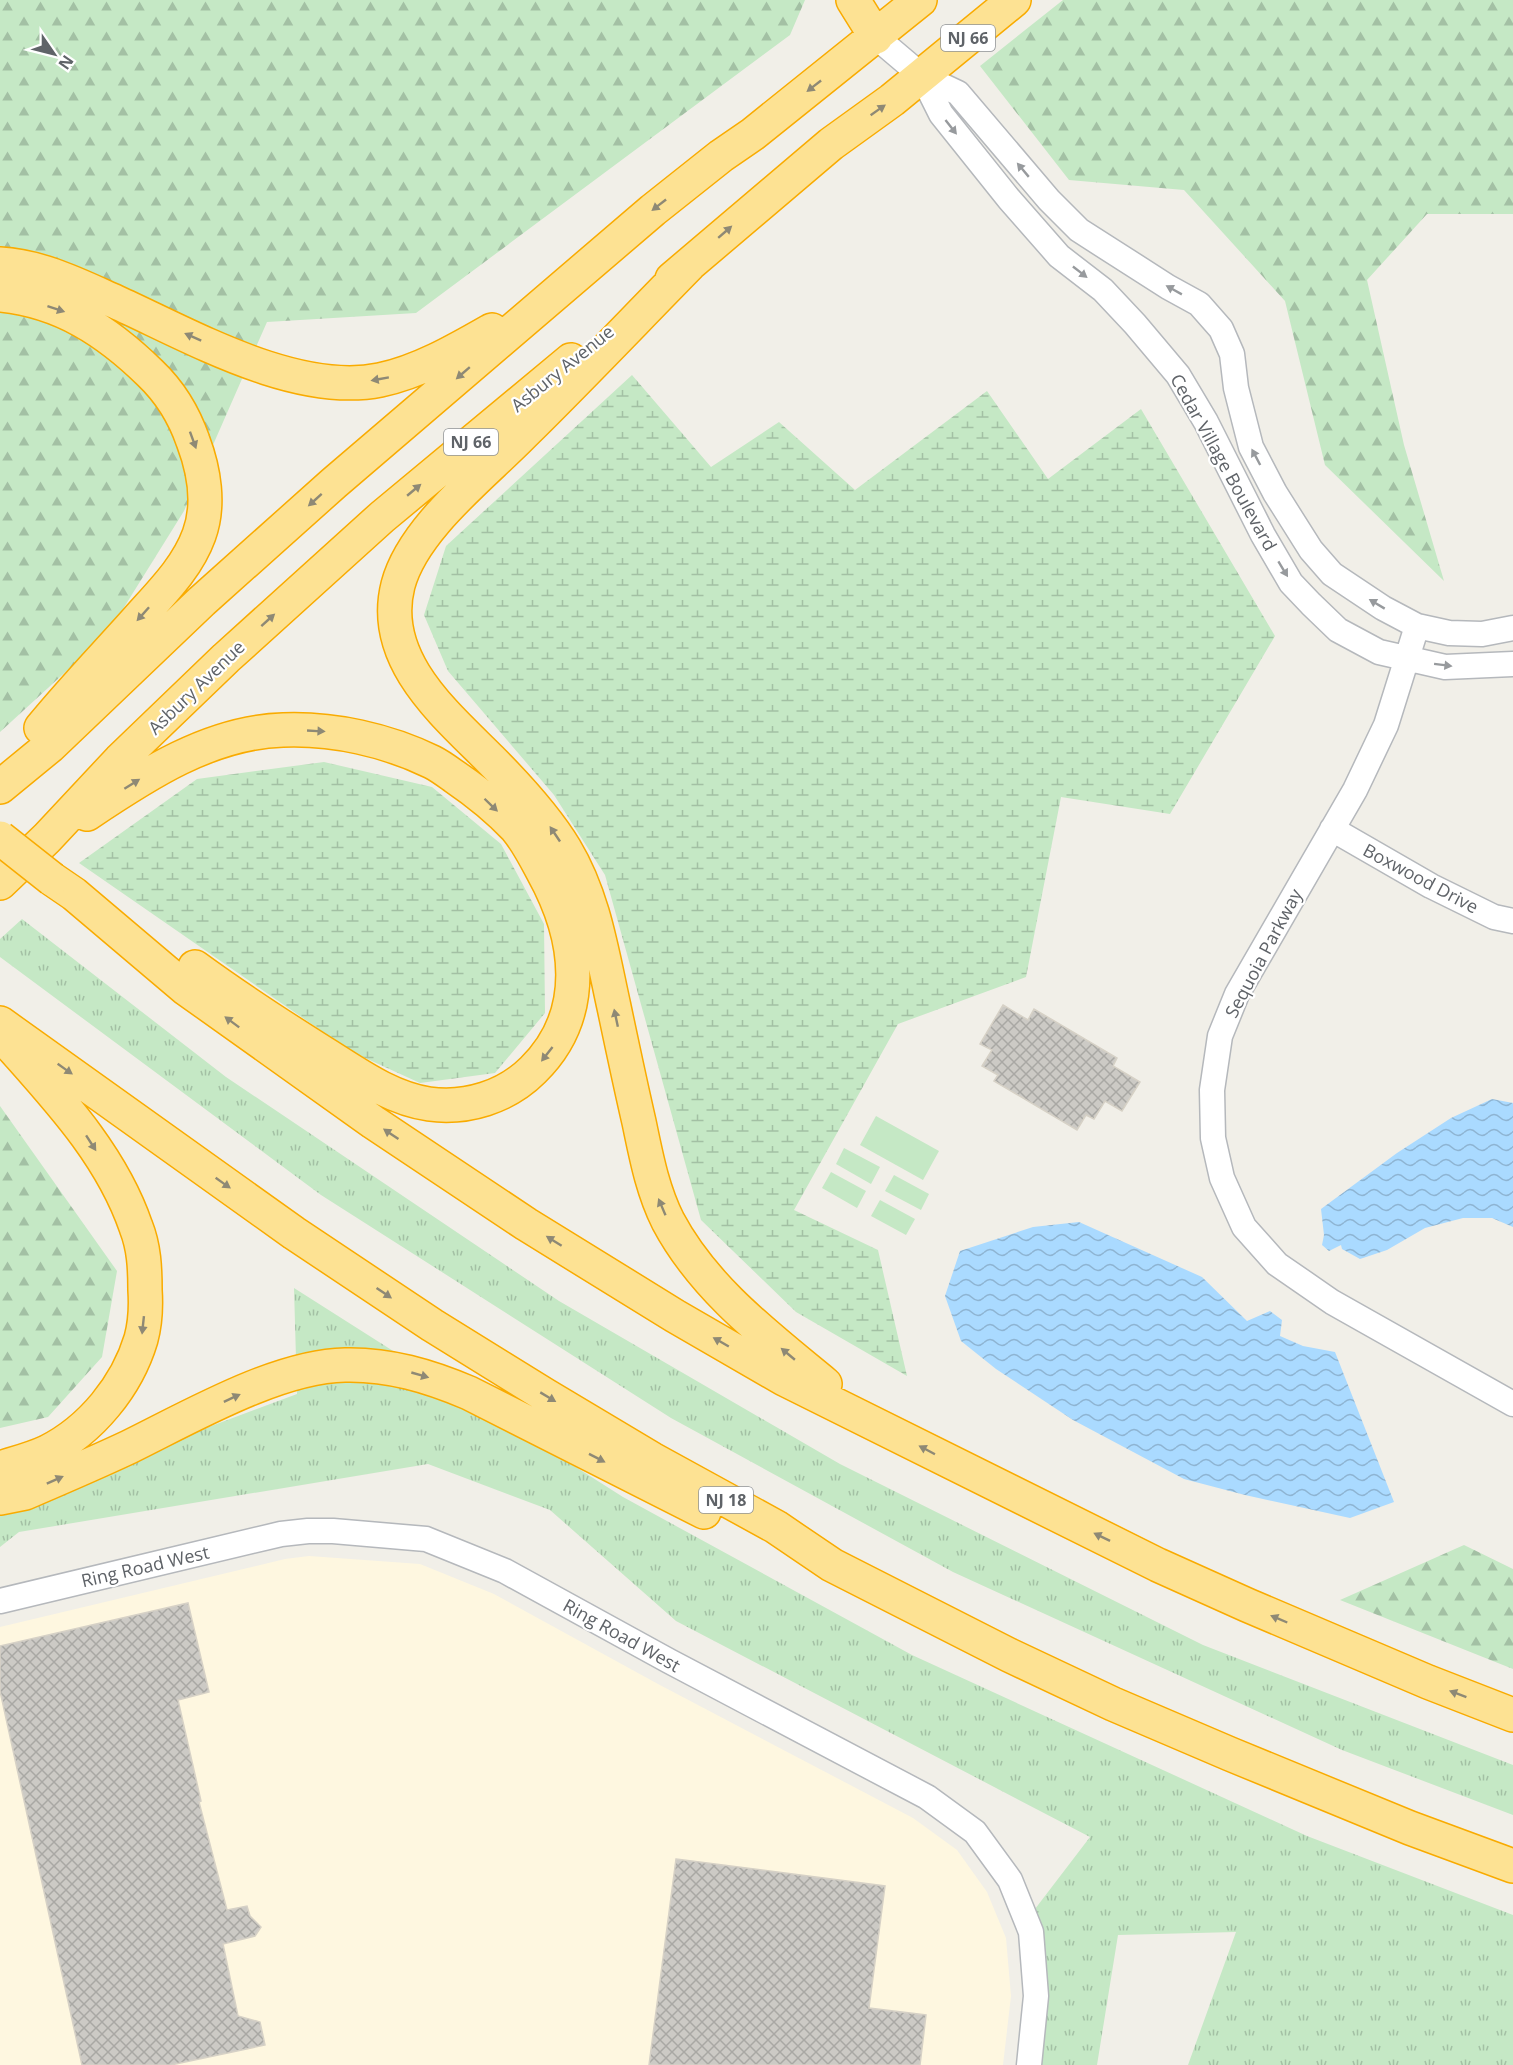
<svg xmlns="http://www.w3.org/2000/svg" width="1513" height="2065" viewBox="0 0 1513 2065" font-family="'Open Sans',sans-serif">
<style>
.commercial{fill:#fef7e0}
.grass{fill:url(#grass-tufts)}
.forest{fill:url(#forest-firs)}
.wetland{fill:url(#wetland-marsh)}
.garden{fill:#c5e8c5}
.water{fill:url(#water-waves)}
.building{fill:url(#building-cross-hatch);stroke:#d6d1c6;stroke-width:1.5}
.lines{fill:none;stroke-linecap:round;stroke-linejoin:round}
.minor-casing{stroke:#b5b8bc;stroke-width:27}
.highway-casing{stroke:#f9ab00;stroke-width:36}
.minor{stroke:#fff;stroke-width:24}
.highway{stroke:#fde293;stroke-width:33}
.highway-bridge-casing{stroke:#f9ab00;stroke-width:36;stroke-linecap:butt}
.highway-bridge{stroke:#fde293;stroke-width:33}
.oneway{fill:#8e8975}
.oneway2{fill:#979a9d}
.labels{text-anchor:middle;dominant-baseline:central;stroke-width:4.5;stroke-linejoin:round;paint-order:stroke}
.shield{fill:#fff;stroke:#8f9295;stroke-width:1.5}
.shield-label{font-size:16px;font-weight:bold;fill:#5f6368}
.street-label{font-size:18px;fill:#5f6368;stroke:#fff}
</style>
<defs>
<pattern id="grass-tufts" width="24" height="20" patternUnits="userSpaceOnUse" patternTransform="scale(1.5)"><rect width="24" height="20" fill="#c5e8c5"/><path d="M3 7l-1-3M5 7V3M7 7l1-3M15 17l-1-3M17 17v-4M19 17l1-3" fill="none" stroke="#a3c0a4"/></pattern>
<pattern id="forest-firs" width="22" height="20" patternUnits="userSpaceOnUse" patternTransform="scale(1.5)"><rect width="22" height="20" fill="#c5e8c5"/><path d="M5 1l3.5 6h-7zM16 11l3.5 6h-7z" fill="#a3c0a4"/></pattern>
<pattern id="wetland-marsh" width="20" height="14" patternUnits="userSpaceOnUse" patternTransform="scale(1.5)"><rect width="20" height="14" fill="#c5e8c5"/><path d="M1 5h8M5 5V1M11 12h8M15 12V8" fill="none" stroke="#a3c0a4"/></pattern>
<pattern id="water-waves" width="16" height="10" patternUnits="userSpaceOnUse" patternTransform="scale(1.5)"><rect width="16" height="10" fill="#aadaff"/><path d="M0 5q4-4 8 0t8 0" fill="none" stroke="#8eb4d2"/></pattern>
<pattern id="building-cross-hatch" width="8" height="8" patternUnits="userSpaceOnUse" patternTransform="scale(1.5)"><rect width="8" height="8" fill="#cccac5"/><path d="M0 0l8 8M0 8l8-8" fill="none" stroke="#a9a8a4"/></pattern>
</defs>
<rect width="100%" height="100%" fill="#f1efe8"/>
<!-- commercial -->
<path class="commercial" d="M309 1556 420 1564 494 1594 658 1684 913 1818 957 1850 987 1892 1006 1938 1011 1996 1003 2065H0V1627L285 1559Z"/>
<!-- grass -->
<path class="grass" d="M22 919 226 1077 559 1301 840 1464 1203 1645 1513 1765V1815L1342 1750 953 1572 671 1418 321 1195 0 957V939Z
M294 1288 623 1497 912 1655 1307 1836 1513 1915V2065H1188L1236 1932 1118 1935 1097 2065H1033L1035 1909 1090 1837 676 1621 550 1510 428 1464 19 1532 0 1547V1505L297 1394Z"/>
<!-- forest -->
<path class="forest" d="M0 0H805L790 35 416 313 267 322 184 511 108 633 0 732Z
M1063 0H1513V214H1427L1367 280 1404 445 1444 581 1325 465 1285 301 1184 190 1069 180 980 66Z
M0 1106 117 1271 102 1357 48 1417 0 1428Z
M1464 1545 1513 1569V1669L1340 1600Z"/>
<!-- wetland -->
<path class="wetland" d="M632 375 711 467 779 422 855 490 987 391 1048 479 1141 409 1275 636 1170 814 1061 797 1026 977 898 1024 794 1210 878 1250 907 1376 796 1312 701 1220 605 875 554 795 448 671 424 615 446 546Z
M324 762 432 787 501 844 544 924 545 1013 495 1073 420 1083 352 1052 79 863 197 779Z"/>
<!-- garden -->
<path class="garden" d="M876 1116 939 1151 923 1180 860 1145Z
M844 1148 880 1167 871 1184 836 1164Z
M831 1172 866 1191 857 1208 822 1188Z
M894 1175 929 1194 921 1210 885 1191Z
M880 1200 915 1219 906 1235 871 1216Z"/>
<!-- water -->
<path class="water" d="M1492 1099 1513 1103V1227L1492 1218H1463L1425 1228 1387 1250 1360 1259 1342 1249 1341 1245 1329 1251 1322 1245 1324 1235 1321 1209 1397 1153 1451 1118Z
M1079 1222 1202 1277 1247 1321 1270 1311 1282 1320 1280 1336 1303 1346 1335 1352 1394 1502 1350 1518 1245 1495 1184 1479 1073 1420 996 1369 961 1341 945 1296 960 1251 1033 1227Z"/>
<!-- building -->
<path class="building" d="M1003 1005 1028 1020 1034 1009 1117 1058 1113 1066 1140 1082 1122 1111 1105 1101 1094 1119 1086 1115 1077 1130 994 1081 998 1075 982 1066 992 1050 980 1044Z
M188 1603 209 1692 178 1700 201 1801 199 1802 227 1910 247 1906 250 1916 261 1927 255 1936 223 1944 238 2016 260 2022 265 2045 171 2065H82L0 1691V1646Z
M676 1859 885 1886 869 2008 926 2015 920 2065H649Z"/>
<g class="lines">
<!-- minor casing -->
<g class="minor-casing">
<path id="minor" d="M876 37 922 76 958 93 1049 200 1079 230 1168 287 1199 304 1221 329 1232 354 1236 388 1251 447 1275 493 1311 550 1332 574 1383 608 1417 626 1449 633 1482 634 1513 628
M922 76 941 114 1009 199 1059 256 1103 290 1135 324 1178 375 1206 422 1263 535 1291 583 1311 604 1338 630 1379 652 1445 667 1513 664
M1417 626 1386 725 1355 790 1237 994 1220 1036 1212 1090 1213 1138 1222 1178 1244 1227 1277 1264 1332 1302 1513 1404
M1332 829 1431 886 1494 917 1513 921
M0 1601 281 1534 308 1531H333L426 1539 505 1571 669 1661 927 1797 975 1832 1010 1880 1031 1932 1036 1996 1029 2065"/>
</g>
<!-- highway casing -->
<g class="highway-casing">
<path id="highway" d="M853 0 876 37
M0 264C41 266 80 286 116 302 191 336 296 397 380 380 419 372 457 350 492 330
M689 265C634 321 580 378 524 433 483 475 413 528 398 585 379 659 444 713 490 759 517 786 545 816 565 849 594 897 602 953 614 1007 622 1045 630 1083 639 1122 646 1155 652 1189 668 1221 704 1289 767 1336 825 1384
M672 279 831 144 892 100 1014 0
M0 295C61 301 107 331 150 373 170 392 184 415 193 441 204 470 210 505 199 535 187 568 161 593 138 619 106 655 72 690 41 728
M0 787 50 746 202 601 334 483 653 210 721 156 753 134 920 0
M87 814C145 775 210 732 283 730 333 728 387 740 432 762 440 766 448 772 455 777 477 792 498 809 516 828 527 841 535 857 543 872 579 937 590 1014 533 1070 506 1097 467 1109 429 1104 389 1098 356 1073 322 1052 279 1025 236 997 195 967
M52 879 74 894 185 988 373 1122 526 1224 675 1316 784 1379 1158 1565 1247 1605 1428 1682 1513 1715
M0 883 47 838 120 760 226 658 382 517 571 360
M0 1023 294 1233 432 1325 545 1395 652 1459 776 1527 832 1565 1009 1655 1113 1704 1230 1754 1410 1828 1513 1866
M0 1468C16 1463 32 1459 47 1452 91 1430 127 1386 141 1339 145 1324 146 1305 145 1290 145 1268 144 1247 136 1227 112 1157 61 1102 13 1048
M0 1498 25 1493C60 1478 95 1463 129 1447 190 1417 278 1366 345 1365 389 1364 429 1376 469 1393L704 1512"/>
</g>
<!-- minor -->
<use href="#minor" class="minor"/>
<!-- highway -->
<use href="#highway" class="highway"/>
<!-- highway-bridge casing -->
<g class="highway-bridge-casing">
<path id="highway-bridge" d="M0 838 52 879"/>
</g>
<!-- highway-bridge -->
<use href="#highway-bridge" class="highway-bridge"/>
</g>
<!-- one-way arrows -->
<defs><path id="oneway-solid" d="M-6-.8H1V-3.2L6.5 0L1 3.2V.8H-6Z" transform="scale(1.5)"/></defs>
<g class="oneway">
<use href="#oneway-solid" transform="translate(814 86) rotate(142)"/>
<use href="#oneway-solid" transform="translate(878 110) rotate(-35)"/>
<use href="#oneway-solid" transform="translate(659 205) rotate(142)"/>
<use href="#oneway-solid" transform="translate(725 232) rotate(-41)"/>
<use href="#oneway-solid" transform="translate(56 309) rotate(18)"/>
<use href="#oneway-solid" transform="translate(193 337) rotate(-156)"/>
<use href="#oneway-solid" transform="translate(463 373) rotate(139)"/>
<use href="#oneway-solid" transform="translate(380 379) rotate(170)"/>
<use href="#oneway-solid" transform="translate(193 440) rotate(70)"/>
<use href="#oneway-solid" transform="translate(414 490) rotate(-40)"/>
<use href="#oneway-solid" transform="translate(315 500) rotate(138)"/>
<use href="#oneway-solid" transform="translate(143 614) rotate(132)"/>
<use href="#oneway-solid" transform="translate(268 620) rotate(-42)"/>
<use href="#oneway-solid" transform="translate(316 731) rotate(3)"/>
<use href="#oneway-solid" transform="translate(132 784) rotate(-32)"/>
<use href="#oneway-solid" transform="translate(491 805) rotate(44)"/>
<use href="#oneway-solid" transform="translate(555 834) rotate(-124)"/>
<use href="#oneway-solid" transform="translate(616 1018) rotate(-102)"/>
<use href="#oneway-solid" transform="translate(232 1022) rotate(-143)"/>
<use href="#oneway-solid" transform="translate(547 1054) rotate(128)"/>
<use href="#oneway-solid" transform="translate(65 1069) rotate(35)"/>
<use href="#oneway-solid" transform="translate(391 1134) rotate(-146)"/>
<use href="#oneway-solid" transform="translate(91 1143) rotate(57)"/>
<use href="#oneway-solid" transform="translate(223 1183) rotate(35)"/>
<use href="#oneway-solid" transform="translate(662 1207) rotate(-113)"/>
<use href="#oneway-solid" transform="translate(554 1241) rotate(-148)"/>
<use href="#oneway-solid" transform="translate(384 1293) rotate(34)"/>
<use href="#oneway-solid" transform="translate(143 1325) rotate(96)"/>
<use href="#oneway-solid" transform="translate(721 1342) rotate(-150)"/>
<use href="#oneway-solid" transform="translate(788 1354) rotate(-140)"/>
<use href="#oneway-solid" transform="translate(420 1375) rotate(16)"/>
<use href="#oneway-solid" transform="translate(548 1397) rotate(31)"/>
<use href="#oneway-solid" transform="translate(232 1398) rotate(-25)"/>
<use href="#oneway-solid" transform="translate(927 1450) rotate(-152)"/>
<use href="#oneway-solid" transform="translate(597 1458) rotate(27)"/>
<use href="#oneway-solid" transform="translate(55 1480) rotate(-24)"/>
<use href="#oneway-solid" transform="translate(1102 1537) rotate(-154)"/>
<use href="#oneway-solid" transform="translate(1279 1619) rotate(-157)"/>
<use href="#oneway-solid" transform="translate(1458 1694) rotate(-159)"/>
</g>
<g class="oneway2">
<use href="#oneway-solid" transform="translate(951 127) rotate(52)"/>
<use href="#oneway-solid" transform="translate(1023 170) rotate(-130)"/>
<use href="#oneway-solid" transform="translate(1080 272) rotate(38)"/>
<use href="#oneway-solid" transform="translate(1174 290) rotate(-151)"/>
<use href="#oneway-solid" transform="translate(1256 457) rotate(-118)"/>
<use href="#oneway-solid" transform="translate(1283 569) rotate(59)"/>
<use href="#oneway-solid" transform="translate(1377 604) rotate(-149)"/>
<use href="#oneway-solid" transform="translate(1443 665) rotate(7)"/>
</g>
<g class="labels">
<!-- shield labels -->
<g class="shield">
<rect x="941" y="25" width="54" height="26" rx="4.5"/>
<rect x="444" y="429" width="54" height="26" rx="4.5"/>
<rect x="699" y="1487" width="54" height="26" rx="4.5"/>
</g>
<g class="shield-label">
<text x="968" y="38">NJ 66</text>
<text x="471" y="442">NJ 66</text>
<text x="726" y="1500">NJ 18</text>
</g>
<!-- street labels -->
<g class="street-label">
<text transform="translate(562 368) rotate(-39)">Asbury Avenue</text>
<text transform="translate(1224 462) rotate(61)">Cedar Village Boulevard</text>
<text transform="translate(196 687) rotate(-44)">Asbury Avenue</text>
<text transform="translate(1421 878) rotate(28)">Boxwood Drive</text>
<text transform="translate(1263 953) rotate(-62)">Sequoia Parkway</text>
<text transform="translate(145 1566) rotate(-13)">Ring Road West</text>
<text transform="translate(622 1635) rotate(29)">Ring Road West</text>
</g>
</g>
<!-- north arrow -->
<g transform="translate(54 54) rotate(125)" stroke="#ffffff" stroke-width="4.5" paint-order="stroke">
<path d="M0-4.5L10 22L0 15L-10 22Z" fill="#5f6368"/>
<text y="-9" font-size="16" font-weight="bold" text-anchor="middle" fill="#5f6368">N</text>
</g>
</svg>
